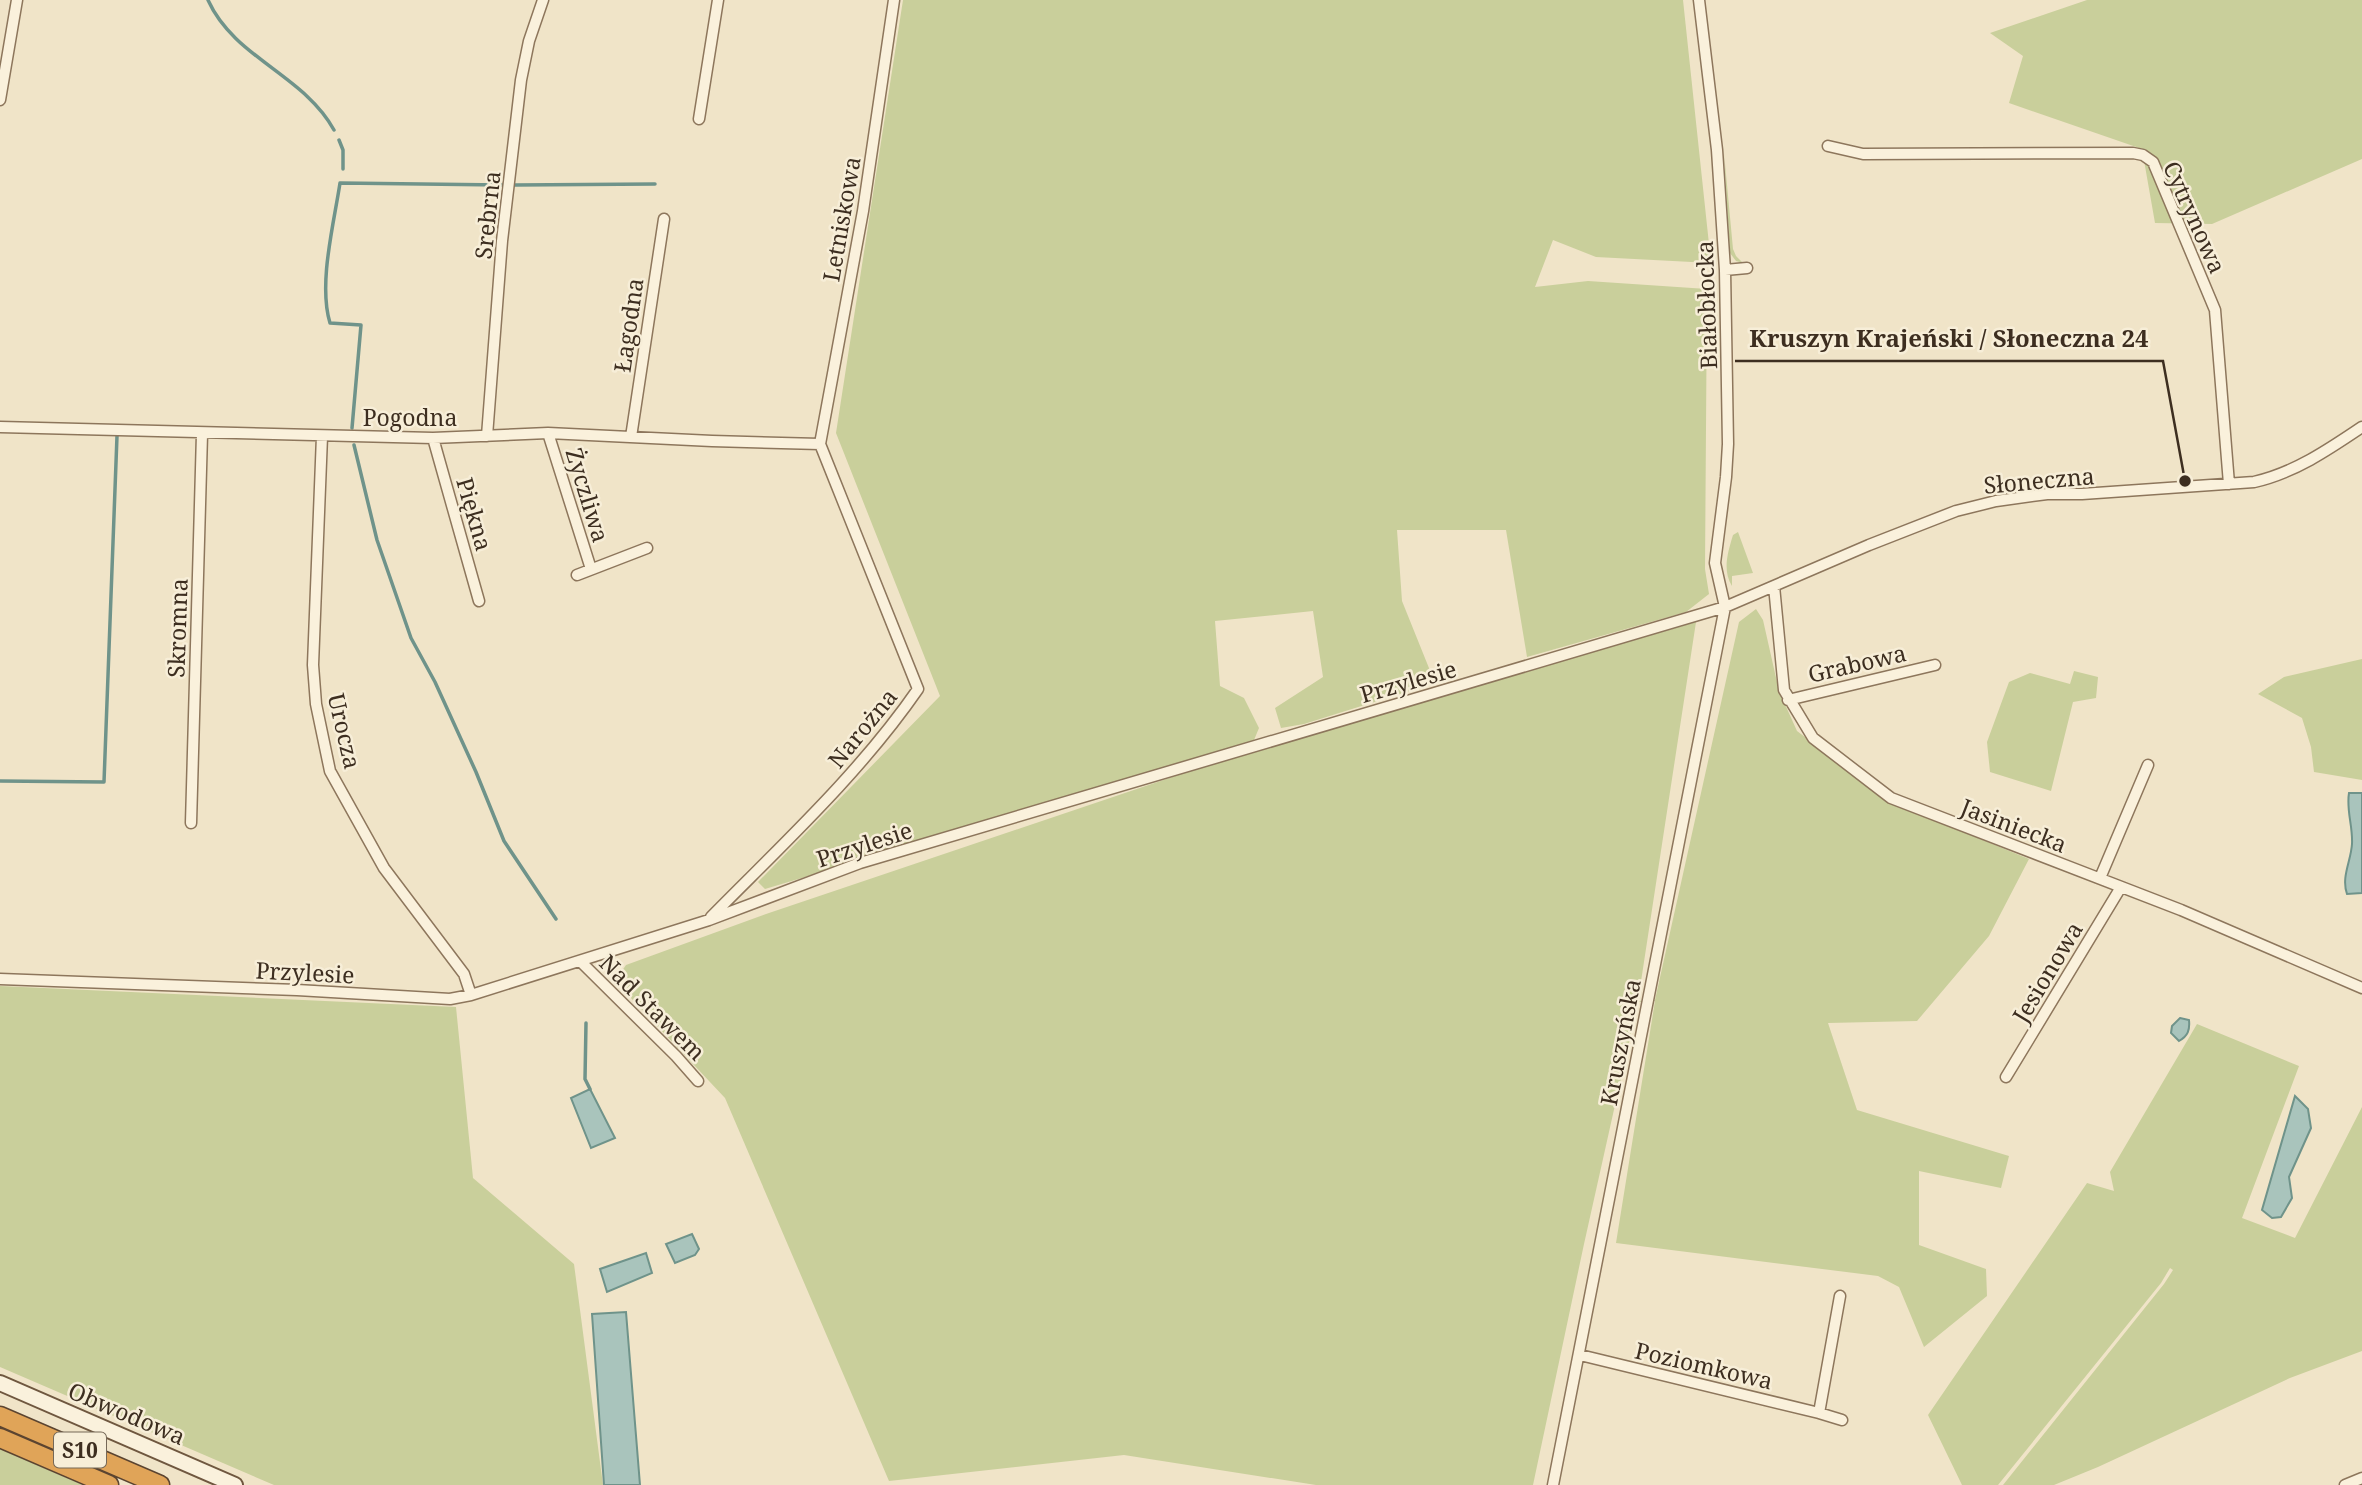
<svg xmlns="http://www.w3.org/2000/svg" width="2362" height="1485" viewBox="0 0 2362 1485" font-family="'Noto Serif',serif">
<style>
.green{fill:#c9cf9b}
.water{fill:#a9c4bc;stroke:#6f938a;stroke-width:2}
.lines{fill:none;stroke-linecap:round;stroke-linejoin:round}
.stream{stroke:#6f938a;stroke-width:3.5}
.street-casing{stroke:#8d765c;stroke-width:13}
.secondary-casing{stroke:#6f573f;stroke-width:18}
.highway-casing{stroke:#5b4430;stroke-width:21}
.street{stroke:#faf1dc;stroke-width:10}
.secondary{stroke:#faf1dc;stroke-width:14}
.highway{stroke:#e0a458;stroke-width:18}
.labels{text-anchor:middle;dominant-baseline:central;stroke-width:5;stroke-linejoin:round;paint-order:stroke}
.shield{fill:#f7eed8;stroke:#756857;stroke-width:2}
.shield-label{font-size:21px;font-weight:bold;fill:#3d2e20}
.street-label{font-size:23px;fill:#3d2e20;stroke:#f7eed8}
.leader{fill:none;stroke:#3d2e20;stroke-width:2.5}
.callout-dot{fill:#3d2e20;stroke:#f7eed8;stroke-width:2.5}
.callout-label{font-size:24px;text-anchor:middle;font-weight:bold;fill:#3d2e20;stroke:#f7eed8;stroke-width:5;stroke-linejoin:round;paint-order:stroke}
</style>
<rect width="100%" height="100%" fill="#f0e4c8"/>
<!-- green -->
<path class="green" d="M903 0H1683L1711 263 1596 257 1553 240 1535 287 1588 281 1707 289 1705 569 1709 594 1686 612 1527 657 1506 530H1397L1402 601 1435 683 1304 724 1281 728 1275 708 1323 677 1313 611 1215 621 1220 686 1244 698 1259 728 1254 740 1199 760 1200 767 1696 622 1638 1001 1655 1000 1739 622 1756 609 1763 620 1779 691 1797 731 1890 802 2029 859 1989 936 1917 1021 1828 1023 1857 1110 2009 1156 2001 1188 1919 1171V1245L1986 1269 1987 1296 1924 1347 1899 1287 1878 1276 1616 1243 1655 1001 1638 1002 1584 1244 1533 1485H1316L1124 1455 889 1481 725 1098 615 981 626 965 766 914 1199 768 1196 760 765 889 758 882 940 696 836 433Z
M2087 0H2362V159L2212 224 2155 223 2142 149 2009 103 2023 56 1990 33Z
M1724 153 1733 249 1736 256 1743 263 1736 261 1730 253Z
M1738 532 1753 573 1732 576V586C1722 570 1728 552 1733 535Z
M2362 659V780L2314 772 2311 747 2302 718 2258 694 2284 677Z
M2074 671 2098 677 2096 698 2073 702 2051 791 1990 772 1987 742 2009 682 2030 673 2070 684Z
M0 986 456 1007 473 1178 574 1264 603 1485H274L0 1367Z
M2197 1024 2299 1066 2242 1218 2295 1238 2362 1107V1351L2290 1378 2098 1467 2054 1485H2003L2164 1284 2173 1270 2170 1268 2161 1283 1998 1485H1962L1928 1415 2087 1183 2114 1191 2110 1172Z
M0 1449 83 1485H0Z"/>
<!-- water -->
<path class="water" d="M2349 793H2362V893L2347 894C2341 877 2351 861 2352 844 2353 826 2346 810 2349 793Z
M2180 1018 2189 1020C2190 1030 2188 1036 2179 1041L2171 1033 2172 1026Z
M590 1089 615 1138 591 1148 571 1098Z
M2295 1096 2308 1109 2311 1128 2289 1177 2292 1198 2281 1217 2272 1218 2262 1210Z
M692 1234 699 1249 695 1255 675 1263 666 1244Z
M646 1253 652 1273 607 1292 600 1269Z
M626 1312 640 1485H604L592 1314Z"/>
<g class="lines">
<!-- stream -->
<path class="stream" d="M208 0C234 58 304 75 334 130
M339 140 343 150V169
M515 185 655 184
M352 428 361 325 330 323C318 284 334 223 340 183L502 185
M354 445 377 540 411 638 435 682 476 772 504 841 556 919
M0 781 104 782 117 436
M586 1023 585 1079 590 1089"/>
<!-- street casing -->
<g class="street-casing">
<path id="street" d="M0 100 17 0
M699 119 718 0
M1828 146 1863 154 2133 153 2143 155 2153 162 2215 310 2229 484
M1725 270 1747 268
M0 427 433 438 548 433 712 441 820 444
M548 433 591 569
M322 436 313 665 316 704 330 771 384 868 464 974 471 995
M487 436 502 241 521 80 529 41 543 0
M631 437 664 219
M433 438 479 601
M820 444 863 211 894 0
M577 575 647 548
M1774 586 1784 690 1813 738 1891 798 2181 910 2362 988
M1788 700 1935 665
M191 823 202 434
M2100 878 2148 765
M711 917C783 844 860 773 918 689L820 444
M580 961 676 1056 698 1081
M0 979 297 990 450 999 471 995 709 920 860 863 1725 607 1869 545 1956 511 1996 501 2047 494H2082L2254 482C2294 473 2328 450 2362 427
M2006 1077 2121 887
M1580 1355 1819 1413 1842 1420
M1819 1413 1840 1296
M1553 1485 1725 607 1715 563 1726 477 1728 444 1725 270 1717 150 1699 0
M2345 1485 2362 1478"/>
</g>
<!-- secondary casing -->
<g class="secondary-casing">
<path id="secondary" d="M0 1383 235 1485"/>
</g>
<!-- highway casing -->
<g class="highway-casing">
<path id="highway" d="M0 1416 160 1485
M0 1438 109 1485"/>
</g>
<!-- street -->
<use href="#street" class="street"/>
<!-- secondary -->
<use href="#secondary" class="secondary"/>
<!-- highway -->
<use href="#highway" class="highway"/>
</g>
<g class="labels">
<!-- shield labels -->
<rect class="shield" x="54" y="1432.5" width="52" height="35" rx="5"/>
<g class="shield-label">
<text x="80" y="1450">S10</text>
</g>
<!-- street labels -->
<g class="street-label">
<text transform="translate(487 215) rotate(-84)">Srebrna</text>
<text transform="translate(2195 217) rotate(66)">Cytrynowa</text>
<text transform="translate(841 219) rotate(-80)">Letniskowa</text>
<text transform="translate(1706 305) rotate(-92)">Białobłocka</text>
<text transform="translate(628 325) rotate(-82)">Łagodna</text>
<text x="410" y="417">Pogodna</text>
<text transform="translate(2039 480) rotate(-5)">Słoneczna</text>
<text transform="translate(588 495) rotate(73)">Życzliwa</text>
<text transform="translate(475 514) rotate(74)">Piękna</text>
<text transform="translate(177 628) rotate(-88)">Skromna</text>
<text transform="translate(1857 663) rotate(-13)">Grabowa</text>
<text transform="translate(1408 681) rotate(-16)">Przylesie</text>
<text transform="translate(862 728) rotate(-51)">Narożna</text>
<text transform="translate(345 731) rotate(77)">Urocza</text>
<text transform="translate(2014 825) rotate(21)">Jasiniecka</text>
<text transform="translate(864 844) rotate(-18)">Przylesie</text>
<text transform="translate(305 972) rotate(3)">Przylesie</text>
<text transform="translate(2047 972) rotate(-59)">Jesionowa</text>
<text transform="translate(653 1007) rotate(45)">Nad Stawem</text>
<text transform="translate(1620 1042) rotate(-79)">Kruszyńska</text>
<text transform="translate(1704 1365) rotate(13)">Poziomkowa</text>
<text transform="translate(127 1413) rotate(23)">Obwodowa</text>
</g>
</g>
<!-- callouts -->
<path class="leader" d="M2185 481L2163 361H1735"/>
<circle class="callout-dot" cx="2185" cy="481" r="7"/>
<g class="callout-label">
<text x="1949" y="347">Kruszyn Krajeński / Słoneczna 24</text>
</g>
</svg>
